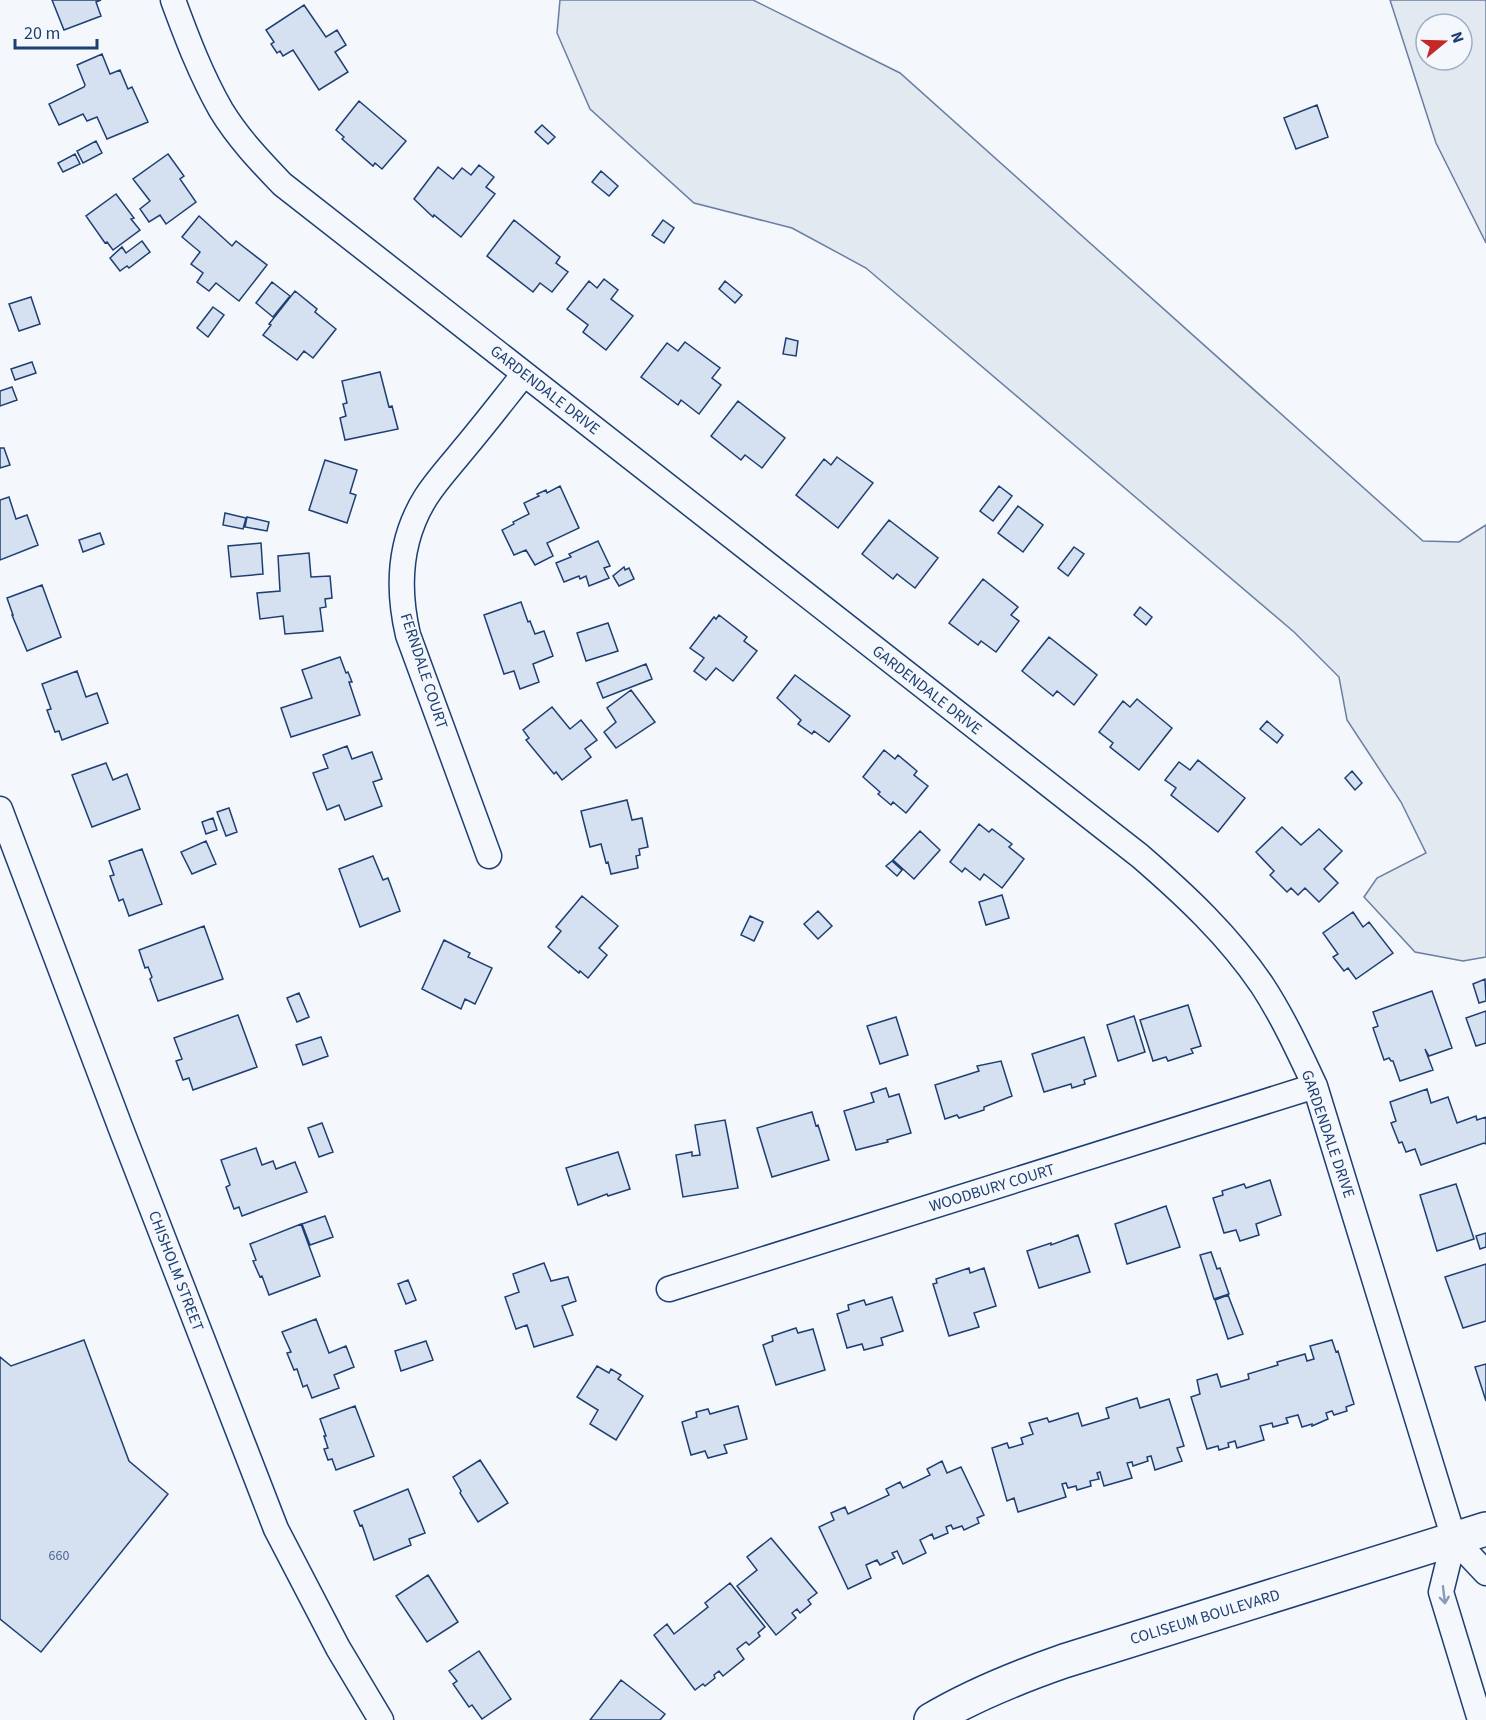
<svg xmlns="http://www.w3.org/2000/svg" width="1486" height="1720" viewBox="0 0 1486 1720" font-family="'Source Sans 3',sans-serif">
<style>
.green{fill:#e3e9f0;stroke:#687fa3;stroke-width:1.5;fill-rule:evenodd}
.building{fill:#d5e0f0;stroke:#1d3f73;stroke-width:1.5}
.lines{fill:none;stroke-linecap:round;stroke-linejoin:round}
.minor-casing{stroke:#1d3f73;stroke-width:27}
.secondary-casing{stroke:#1d3f73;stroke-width:36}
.minor{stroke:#f4f7fb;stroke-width:24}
.secondary{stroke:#f4f7fb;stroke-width:33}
.oneway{stroke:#889bb7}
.labels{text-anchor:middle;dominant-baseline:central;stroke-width:4.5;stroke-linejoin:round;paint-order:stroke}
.number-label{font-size:14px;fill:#4b6792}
.street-label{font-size:16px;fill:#1d3f73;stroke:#f4f7fb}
</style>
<rect width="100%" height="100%" fill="#f4f7fb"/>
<!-- green -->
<path class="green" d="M560 0H753L900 73 1423 541 1459 542 1486 525V957L1463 961 1415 952 1364 897 1377 878 1426 853 1401 802 1347 720 1339 677 1294 632 866 268 792 228 694 203 590 109 557 33Z
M1390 0H1486V243L1436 143ZM1426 24H1462V60H1426Z"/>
<!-- building -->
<path class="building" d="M52 0H101L96 2 101 16 64 30Z
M304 5 326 37 337 30 346 45 335 52 348 72 319 90 293 50 283 56 280 51 277 53 271 44 274 42 266 30Z
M102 54 110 74 120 70 128 89 132 87 148 122 107 139 97 117 87 121 83 114 59 125 49 104 84 87 85 85 77 65Z
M359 101 406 141 382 169 375 163 373 166 342 139 344 137 336 130Z
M1317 105 1328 137 1296 149 1284 118Z
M542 125 555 137 548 144 535 132Z
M96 141 102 153 83 163 77 151Z
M75 154 80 164 63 172 58 163Z
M168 154 184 176 180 179 196 202 166 224 160 215 149 222 140 209 150 201 133 179Z
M479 165 494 177 486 187 495 194 461 237 434 215 433 217 414 199 438 167 453 179 462 168 471 175Z
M601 171 618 186 609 196 592 182Z
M116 194 134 218 131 219 140 230 113 250 107 242 105 243 86 216Z
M199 216 232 246 236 241 267 265 239 301 216 283 209 291 197 282 203 273 191 264 200 252 182 237Z
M514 220 560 257 556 263 568 272 552 292 540 283 533 292 487 256Z
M663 220 674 228 664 243 652 235Z
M142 241 150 252 129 268 127 266 120 271 110 258 122 247 126 253Z
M604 279 618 290 611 299 633 316 606 350 583 332 588 325 567 309 589 281 597 288Z
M725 281 742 295 735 303 719 289Z
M272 282 290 296 273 317 256 303Z
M295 291 317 309 315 312 336 329 313 358 304 351 297 360 263 335 271 325 269 324Z
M31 297 40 324 19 331 9 304Z
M213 307 224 315 208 337 197 328Z
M786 338 798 341 796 356 783 354Z
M685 342 720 368 712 378 721 385 699 414 681 400 678 405 641 377 667 343 678 351Z
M32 362 36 373 15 380 11 369Z
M380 372 389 407 392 406 398 429 345 440 340 418 346 416 343 404 347 403 342 381Z
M12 387 17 400 0 406V391Z
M738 401 785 438 762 468 745 455 741 460 711 436Z
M0 448H4L10 465 0 468Z
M837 457 873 483 838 528 796 495 824 459 831 465Z
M325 460 357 470 350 493 356 495 347 523 309 510Z
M560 486 579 528 547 543 553 556 535 565 526 550 514 555 502 530 514 524 513 522 529 514 524 503 539 496 537 494 546 490 547 493Z
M999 486 1012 496 993 521 980 511Z
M9 497 16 519 27 515 38 545 0 560V500Z
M1018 506 1043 525 1023 552 998 533Z
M225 513 246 518 243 529 223 525Z
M247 517 269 522 267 531 245 527Z
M889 520 938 558 915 588 897 574 893 579 862 554Z
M100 533 104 544 83 552 79 540Z
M598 541 610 566 604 568 609 578 589 586 586 576 580 579 579 576 564 582 556 563 571 557 569 554Z
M261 543 263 574 231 577 228 546Z
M1074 547 1084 554 1068 576 1058 568Z
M309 553 311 577 330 576 332 598 325 599 326 607 320 608 323 631 285 634 283 616 260 619 257 593 280 591 278 556Z
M624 567 625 570 629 568 634 579 619 586 613 576Z
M983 579 1018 607 1011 615 1019 621 996 652 981 641 978 645 949 623Z
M42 585 61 637 27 651 12 615H13L7 598Z
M521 602 528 622 530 621 535 634 544 631 553 656 533 664 539 682 520 689 514 671 504 674 484 615Z
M1140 607 1152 617 1146 625 1134 615Z
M719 615 747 637 744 641 757 651 733 681 716 668 706 680 694 671 704 658 690 648 714 617 716 619Z
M608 623 618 651 586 661 577 633Z
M1049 637 1097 675 1074 705 1057 691 1053 696 1022 671Z
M340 657 346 673 348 672 352 682H349L360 715 291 737 281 708 312 698 302 670Z
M646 664 652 679 603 698 597 683Z
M77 671 86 697 97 693 108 723 62 740 59 731 55 732 47 710 51 709 42 684Z
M795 675 850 716 829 742 814 731 812 734 798 724 801 720 777 698Z
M631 690 655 722 616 748 604 732 616 722 607 708Z
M1137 699 1172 728 1139 770 1110 747 1113 743 1099 732 1123 701 1130 707Z
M552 707 570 729 581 720 597 740 585 749 591 757 562 780 556 772 554 774 526 740 529 738 523 730Z
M1267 721 1283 735 1277 743 1260 729Z
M347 746 352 759 372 752 382 779 373 782 382 806 345 820 339 805 327 810 313 773 328 768 323 755Z
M884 750 895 759 898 755 917 771 914 775 928 786 906 813 893 802 891 805 878 794 880 792 863 777Z
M1198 760 1245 798 1218 832 1171 795 1176 788 1165 780 1179 762 1190 770Z
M106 763 113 780 127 774 140 809 92 827 72 775Z
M1352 771 1362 783 1355 790 1345 778Z
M627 800 632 820 642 818 648 847 639 849 640 855 636 856 638 868 611 874 608 862 606 863 601 844 590 847 581 811Z
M229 808 237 832 226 836 217 812Z
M213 818 217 830 206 834 202 822Z
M979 824 989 832 992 829 1012 844 1009 847 1024 859 1002 888 984 874 980 880 965 868 962 872 950 862Z
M1282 827 1301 845 1319 829 1342 851 1324 869 1338 883 1319 902 1305 888 1298 895 1291 888 1287 892 1270 875 1274 871 1256 852Z
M920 831 940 850 914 879 893 860Z
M206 841 216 864 192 874 181 852Z
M142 849 162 904 129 916 123 899 119 901 110 876 114 875 109 861Z
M373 856 383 880 388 878 400 911 360 927 339 869Z
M892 861 902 870 897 876 886 866Z
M1002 895 1009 918 986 925 979 902Z
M582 896 618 926 599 948 607 955 588 978 580 971 579 973 548 947 561 931 556 927Z
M818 911 832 926 818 939 804 924Z
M1353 912 1363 927 1369 922 1393 953 1356 979 1348 968 1344 971 1333 957 1338 954 1323 933Z
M750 916 763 922 754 941 741 935Z
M204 926 223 979 158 1001 150 979 152 977 148 967 145 968 139 950Z
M444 940 470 953 468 957 492 968 475 1004 465 999 461 1009 422 989Z
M1485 979 1486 1001 1479 1003 1473 984Z
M1432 991 1452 1048 1429 1056 1425 1049 1433 1070 1400 1081 1393 1061H1391L1389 1058 1384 1060 1373 1028 1378 1026 1373 1012Z
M299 993 309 1017 297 1022 287 998Z
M1188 1005 1201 1046 1191 1049 1193 1053 1168 1061 1166 1057 1153 1061 1140 1020Z
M1486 1011V1043L1476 1046 1466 1018Z
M238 1015 257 1067 193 1090 189 1078 183 1080 176 1061 182 1059 174 1038Z
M1134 1016 1145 1052 1118 1061 1107 1025Z
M896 1017 908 1055 880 1064 867 1026Z
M321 1037 328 1056 303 1065 296 1045Z
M1084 1037 1096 1076 1084 1080 1085 1084 1072 1088 1071 1084 1044 1092 1032 1054Z
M1001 1061 1012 1096 984 1107V1110L959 1118 957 1115 945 1119 935 1085 979 1071 977 1066Z
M886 1088 889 1097 899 1094 911 1133 887 1140 888 1142 856 1150 844 1111 874 1102 871 1093Z
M1427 1089 1431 1103 1448 1097 1457 1123 1476 1116 1477 1120 1486 1117V1144L1484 1143 1421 1165 1415 1149 1406 1152 1402 1142 1399 1143 1391 1123 1396 1121 1390 1102Z
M812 1112 816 1126 818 1125 829 1160 772 1177 757 1128Z
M725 1120 738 1188 683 1197 676 1155 692 1152V1156L700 1155 695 1125Z
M322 1123 333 1152 319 1157 308 1128Z
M256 1148 262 1165 273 1161 276 1169 295 1162 307 1192 242 1216 239 1207 234 1209 226 1187 230 1185 221 1160Z
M618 1152 630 1189 608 1196 607 1194 578 1205 566 1168Z
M1270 1180 1281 1215 1256 1224 1259 1235 1240 1241 1236 1230 1224 1233 1213 1198 1223 1195 1222 1191 1244 1184 1246 1188Z
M1456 1184 1474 1239 1437 1251 1420 1195Z
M1166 1206 1180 1247 1127 1264 1115 1224Z
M325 1216 333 1237 310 1245 302 1224Z
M301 1224 320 1276 269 1295 262 1276 260 1277 253 1261 256 1260 250 1244Z
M1486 1233V1247L1480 1249 1476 1236Z
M1078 1235 1090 1272 1039 1288 1027 1251 1051 1243V1245Z
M1211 1252 1217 1269 1220 1268 1229 1294 1214 1299 1200 1255Z
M544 1263 551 1281 568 1277 576 1301 562 1306 573 1335 534 1347 527 1325 516 1329 505 1297 519 1292 513 1274Z
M1486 1264V1321L1463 1328 1445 1277Z
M969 1268 970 1273 984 1268 996 1306 974 1313 979 1327 949 1336 933 1284 937 1283 936 1279Z
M408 1280 416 1300 406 1304 398 1284Z
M1228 1295 1243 1334 1228 1339 1215 1300Z
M892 1297 903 1331 881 1338 883 1345 864 1350 862 1344 847 1348 837 1314 849 1310 848 1305 864 1300 866 1305Z
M316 1319 329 1353 346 1346 354 1367 334 1375 339 1388 312 1398 307 1385 303 1387 297 1369 294 1370 287 1353 291 1352 282 1332Z
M796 1328 798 1333 813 1329 825 1370 776 1385 763 1345 773 1341 772 1336Z
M84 1340 129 1461 168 1494 41 1652 0 1619V1357L11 1366Z
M1332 1340 1336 1352 1338 1351 1354 1404 1346 1407 1347 1411 1334 1415 1332 1411 1326 1413 1328 1419 1312 1426V1424L1302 1427 1298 1415 1286 1418 1288 1423 1273 1427 1272 1423 1260 1426 1264 1440 1237 1448 1235 1441 1228 1443 1229 1447 1219 1450 1218 1446 1207 1449 1191 1397 1200 1394 1197 1380 1217 1374 1221 1387 1249 1379 1248 1374 1278 1365 1277 1362 1305 1354 1307 1361 1314 1359 1310 1346Z
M426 1341 433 1360 401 1371 395 1351Z
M1486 1364V1401L1475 1367Z
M597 1366 609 1373 611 1369 621 1375 618 1379 643 1396 616 1440 590 1424 598 1410 577 1397Z
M1137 1398 1140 1408 1169 1399 1184 1446 1177 1448 1182 1461 1155 1470 1151 1456 1147 1457 1148 1461 1133 1466 1132 1462 1127 1463 1132 1478 1104 1486 1100 1472 1097 1473 1099 1479 1090 1481 1091 1486 1077 1490 1076 1486 1068 1488 1066 1483 1062 1484 1066 1497 1018 1512 1014 1498 1007 1501 992 1448 1007 1443 1009 1448 1023 1444 1021 1438 1033 1434 1029 1423 1047 1418 1049 1422 1078 1413 1082 1426 1109 1418 1106 1408Z
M355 1406 374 1456 336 1470 332 1459 328 1460 324 1449 328 1448 324 1436H326L320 1419Z
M738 1406 747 1439 724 1445 727 1453 708 1458 705 1451 691 1455 682 1422 697 1417 696 1412 708 1409 710 1414Z
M480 1460 508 1503 478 1522 460 1493 461 1491 453 1477Z
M942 1461 947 1473 961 1467 984 1515 977 1518 979 1523 964 1530 962 1526 953 1529 951 1525 946 1527 948 1533 934 1539 932 1534 920 1540 926 1553 903 1564 897 1551 892 1553 895 1558 880 1565 877 1560 866 1565 871 1578 848 1589 819 1527 834 1520 831 1513 845 1507 848 1514 889 1495 886 1489 900 1482 903 1488 930 1475 927 1469Z
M408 1489 425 1533 409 1539 411 1545 374 1560 362 1525 360 1526 354 1511Z
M771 1538 817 1593 808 1600 811 1604 800 1613 797 1609 792 1613 796 1618 776 1635 737 1586 757 1570 747 1557Z
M428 1575 458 1622 427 1642 396 1596Z
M730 1583 765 1627 758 1633 760 1636 749 1645 746 1642 737 1649 744 1659 723 1676 719 1671 714 1675 715 1678 705 1686 703 1684 695 1690 654 1635 667 1624 674 1634 708 1607 705 1603Z
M479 1651 511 1699 482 1719 472 1705 469 1707 453 1684 457 1681 449 1671Z
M621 1680 665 1714 660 1720H590Z"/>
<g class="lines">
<!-- minor casing -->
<g class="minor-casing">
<path id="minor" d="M173 0C187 38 201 75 221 110 238 138 260 161 282 184L1140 856C1185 895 1228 935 1262 985 1283 1017 1299 1052 1315 1086L1454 1539 1486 1573
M0 809 121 1129 276 1529 338 1648 381 1720
M489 856 408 635C397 588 399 540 426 497 437 480 451 465 463 450 484 425 504 399 524 374
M669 1289 1315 1086
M1454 1539 1441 1592 1480 1720"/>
</g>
<!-- secondary casing -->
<g class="secondary-casing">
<path id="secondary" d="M931 1720C973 1695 1018 1677 1064 1661L1486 1529"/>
</g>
<!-- minor -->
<use href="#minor" class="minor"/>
<!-- secondary -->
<use href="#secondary" class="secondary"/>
</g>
<!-- one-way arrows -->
<defs><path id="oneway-shaft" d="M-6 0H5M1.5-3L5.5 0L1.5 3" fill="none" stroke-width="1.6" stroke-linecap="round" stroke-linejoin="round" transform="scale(1.5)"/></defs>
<use class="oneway" href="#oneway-shaft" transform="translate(1444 1595) rotate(83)"/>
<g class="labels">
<!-- number labels -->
<g class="number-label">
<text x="59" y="1556">660</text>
</g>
<!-- street labels -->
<g class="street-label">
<text transform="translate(545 390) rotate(38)">GARDENDALE DRIVE</text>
<text transform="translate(424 671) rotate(72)">FERNDALE COURT</text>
<text transform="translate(927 690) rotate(38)">GARDENDALE DRIVE</text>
<text transform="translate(1328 1134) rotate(71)">GARDENDALE DRIVE</text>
<text transform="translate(992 1188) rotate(-17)">WOODBURY COURT</text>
<text transform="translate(176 1271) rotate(69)">CHISHOLM STREET</text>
<text transform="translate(1205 1617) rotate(-17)">COLISEUM BOULEVARD</text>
</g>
</g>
<!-- north arrow -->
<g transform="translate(1444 42) rotate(71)"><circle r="28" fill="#f4f7fb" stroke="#9eadc5" stroke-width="1.5"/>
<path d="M0-4.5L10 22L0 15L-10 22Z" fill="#c62828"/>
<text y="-9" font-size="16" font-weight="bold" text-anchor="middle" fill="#1d3f73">N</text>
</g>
<!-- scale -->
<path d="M15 39v9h82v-9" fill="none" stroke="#1d3f73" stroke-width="3"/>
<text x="24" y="39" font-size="18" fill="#1d3f73" stroke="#f4f7fb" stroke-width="4.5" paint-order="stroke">20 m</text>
</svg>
